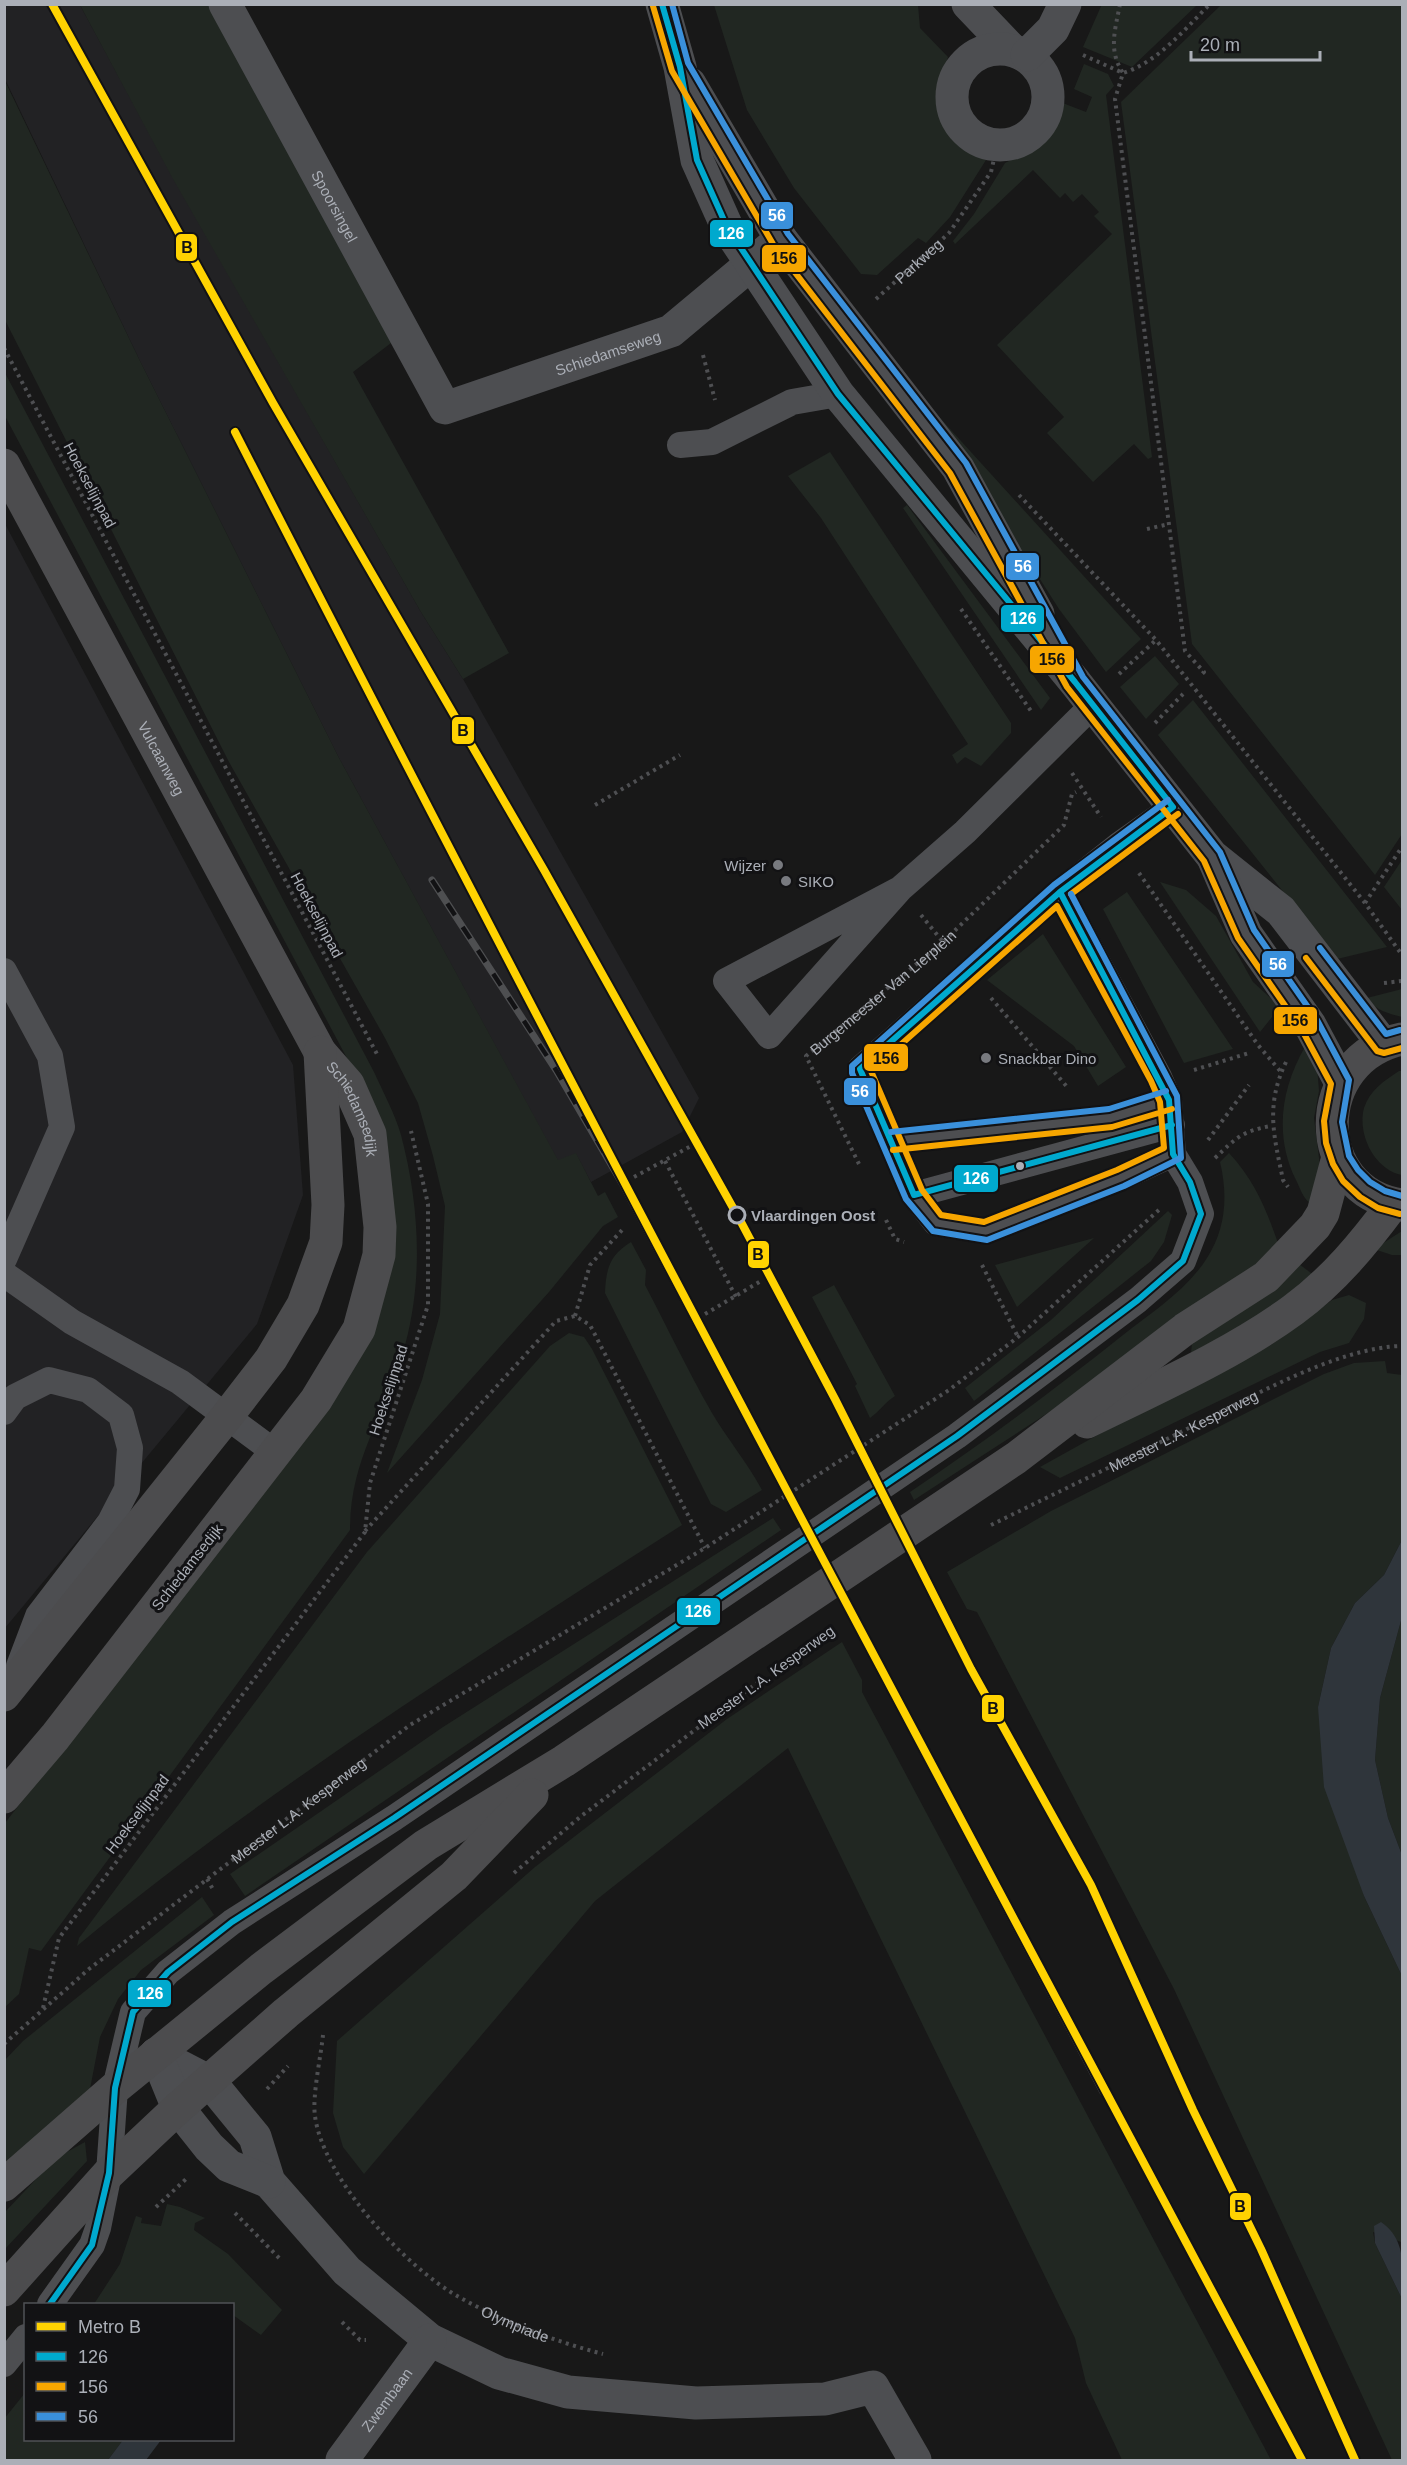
<svg xmlns="http://www.w3.org/2000/svg" width="1407" height="2465" viewBox="0 0 1407 2465" font-family="Arial,sans-serif">
<style>
.built{fill:#222224}
.green{fill:#212722}
.water{fill:#2f353b}
.lines{fill:none;stroke-linecap:round;stroke-linejoin:round}
.path{stroke:#4e4f52;stroke-width:4;stroke-dasharray:3 4.5;stroke-linecap:butt}
.lane{stroke:#4d4e51;stroke-width:26}
.street{stroke:#4d4e51;stroke-width:33}
.secondary{stroke:#4c4c4e;stroke-width:33}
.rail-casing{stroke:#4e4f51;stroke-width:7}
.rail{stroke:#121214;stroke-width:4.5;stroke-dasharray:14;stroke-linecap:butt}
.bus-1-casing{stroke:#121214;stroke-width:10}
.bus-2-casing{stroke:#121214;stroke-width:10}
.bus-3-casing{stroke:#121214;stroke-width:10}
.bus-1{stroke:#00a9ce;stroke-width:6}
.bus-2{stroke:#f7a600;stroke-width:6}
.bus-3{stroke:#3a90db;stroke-width:6}
.metro-1-casing{stroke:#121214;stroke-width:12}
.metro-1{stroke:#ffd301;stroke-width:8}
.poi-dot{fill:#787a7f;stroke:#121214;stroke-width:2}
.bus-dot{fill:#abafb7;stroke:#121214;stroke-width:2}
.stop-dot{fill:#121214;stroke:#abafb7;stroke-width:3}
.labels{text-anchor:middle;dominant-baseline:central;stroke-width:6;stroke-linejoin:round;paint-order:stroke}
.street-label{font-size:15px;fill:#abafb7;stroke:#121214}
.poi-label{font-size:15px;fill:#abafb7;stroke:#121214;text-anchor:start}
.stop-label{font-size:15px;font-weight:bold;fill:#abafb7;stroke:#121214;text-anchor:start}
.line-badge{stroke:#121214;stroke-width:2}
.badge-label{font-size:16px;text-anchor:middle;font-weight:bold;fill:#fff}
.pale-badge-label{font-size:16px;text-anchor:middle;font-weight:bold;fill:#111}
</style>
<rect width="100%" height="100%" fill="#181818"/>
<!-- built -->
<path class="built" d="M5 5H80L174 179 421 612 463 679 699 1098 682 1132 591 1182 576 1154 558 1161 339 758 139 359 5 79Z
M4 522 293 1065 303 1195 257 1324 5 1628Z"/>
<!-- green -->
<path class="green" d="M1102 4H1197V5L1132 67 1083 47Z
M80 5H210L395 340 353 372 509 653 463 679 421 612 173 179Z
M714 5H918L920 28 948 57 936 93 944 129 960 147 986 160 950 217 926 243 918 238 877 275 861 274 794 188 747 110Z
M1221 5H1402V834L1375 875 1192 644 1121 102Z
M1084 64 1108 74 1114 86 1106 95 1152 457 1148 459 1134 444 1093 482 1047 433 1064 417 997 345 1112 234 1094 216 1099 212 1082 194 1073 202 1065 193 1060 198 1033 170 955 244 953 241 974 214 1005 163 1035 148 1044 139 1058 117 1060 102 1086 112 1092 97 1074 89Z
M4 79 139 359 339 758 558 1160 576 1153 598 1196 605 1192 618 1217 603 1226 549 1292 387 1473 422 1380 440 1314 445 1206 433 1156 418 1103 385 1038 229 762 5 320Z
M4 371 374 1072C383 1092 395 1114 401 1135 420 1207 424 1284 402 1356 383 1419 350 1460 350 1530L41 1951 29 1948 19 1994 5 2007V1823L336 1397 370 1338 357 1077 5 416Z
M931 408 1141 639 1106 672 1059 609Z
M830 452 1011 723V733L981 766 965 757 957 764 952 755 968 744 821 518 788 476Z
M907 505 1050 698 1041 710 903 508Z
M1155 656 1179 684 1146 719 1120 687Z
M1193 700 1387 947 1337 959 1158 735Z
M1402 860V910L1384 887Z
M1160 882 1186 890 1216 916 1253 982 1280 1007 1260 1032Z
M1127 892 1233 1049 1184 1063 1103 909Z
M1043 934 1126 1067 1098 1086 1074 1046 987 980Z
M1402 989V1017C1390 1014 1374 1010 1367 998Z
M1305 1047 1317 1067 1319 1091 1314 1118 1320 1166 1310 1203C1303 1198 1300 1188 1296 1180 1274 1136 1281 1088 1305 1047Z
M1399 1071H1402V1175C1375 1170 1357 1135 1364 1108 1370 1090 1384 1081 1399 1071Z
M1229 1153C1255 1181 1267 1211 1279 1246 1166 1341 1037 1419 914 1500L910 1492C984 1442 1054 1390 1123 1335 1152 1312 1187 1290 1207 1258 1226 1229 1228 1195 1220 1162Z
M1168 1211 1172 1215 1164 1242 1151 1261 974 1401 965 1388 1051 1320Z
M1402 1231V1255H1392L1374 1249Z
M1094 1238 1017 1307 995 1265Z
M631 1242 646 1270 645 1285C667 1327 688 1371 712 1413 728 1440 747 1462 762 1490L726 1512 711 1504 605 1293C606 1268 610 1255 631 1242Z
M1299 1264 1315 1276 1278 1307 1191 1353 1192 1343Z
M834 1285 895 1396C885 1402 880 1411 870 1418L855 1386 857 1384 812 1297Z
M1349 1295 1366 1303 1364 1319 1349 1343 1320 1352 1060 1478 1040 1467 1211 1372 1271 1345 1332 1300Z
M569 1333 584 1337 592 1349 682 1525C475 1658 267 1788 77 1946L79 1938 367 1552 550 1346Z
M1385 1361 1387 1373 1402 1375V1540L1384 1575 1355 1603 1331 1648 1318 1707 1364 1896 1402 1976V2246L1401 2242 1373 2232 1375 2243 1402 2299V2460H1392L1174 1989 977 1612 967 1609 947 1572 1051 1511 1324 1374 1354 1363Z
M773 1518 781 1530 245 1896 230 1874 443 1727Z
M1402 1617V1855L1388 1818 1375 1760 1380 1698Z
M842 1642 862 1680V1692L1271 2460H1122L1086 2383 1075 2338 788 1748 595 1901 364 2174 343 2147 333 2113 337 2041 535 1867 727 1719Z
M202 1897 214 1915 141 1970 118 1999 100 2037 90 2089 5 2164V2060L23 2041Z
M85 2142 87 2161 5 2249V2212L56 2158Z
M167 2204 180 2207 205 2218 195 2223 194 2230 228 2254 282 2310 261 2335 233 2315 232 2304H94L120 2264 136 2216 142 2218 141 2223 161 2226Z
M25 2393 26 2440H123L108 2460H5L4 2419Z"/>
<!-- water -->
<path class="water" d="M1402 1540V1617L1380 1698 1375 1760 1388 1818 1402 1855V1976L1364 1896 1324 1787 1318 1707 1331 1648 1355 1603 1384 1575Z
M1381 2222C1407 2240 1403 2269 1402 2299L1375 2243 1374 2226Z
M123 2440H161L146 2460H108Z"/>
<g class="lines">
<!-- path -->
<g class="path">
<path d="M1120 4C1115 31 1108 50 1123 73L1115 99 1185 651 1204 672 1200 676"/>
<path d="M1083 55 1123 73C1158 62 1184 30 1210 4"/>
<path id="s1" d="M876 299 949 233 991 172 997 146"/>
<path d="M4 348 378 1056"/>
<path d="M703 355 715 400"/>
<path d="M1019 495 1156 640 1365 903 1402 955"/>
<path d="M1147 529 1169 524"/>
<path d="M961 609 1033 714"/>
<path d="M1119 674 1156 640"/>
<path d="M1155 723 1183 694"/>
<path d="M1072 773 1101 817"/>
<path d="M595 805 680 755"/>
<path d="M1139 873 1258 1045 1281 1072"/>
<path d="M1365 903 1402 847"/>
<path d="M921 915 943 942"/>
<path d="M1384 983 1402 981"/>
<path d="M991 998 1068 1088"/>
<path d="M1286 1062C1265 1106 1274 1136 1283 1180L1288 1187"/>
<path d="M1194 1070 1249 1053"/>
<path d="M1208 1140 1249 1085"/>
<path d="M1215 1158C1236 1138 1242 1131 1271 1126"/>
<path d="M665 1161 736 1297"/>
<path id="s2" d="M859 1164 806 1056 943 942 1064 825 1072 794 1076 792"/>
<path d="M634 1177 691 1146"/>
<path d="M886 1220 895 1239 904 1242"/>
<path d="M982 1265 1018 1337"/>
<path d="M705 1314 761 1281"/>
<path d="M575 1316 590 1265 622 1230"/>
<path id="s3" d="M991 1525C1058 1492 1125 1460 1191 1427 1250 1398 1338 1347 1402 1346"/>
<path d="M365 1531 556 1321 575 1316 590 1325 705 1548"/>
<path d="M514 1873 580 1817 761 1680"/>
<path d="M207 1879 214 1891"/>
<path d="M43 2008 59 1938 365 1532 370 1483 428 1305V1204L411 1131"/>
<path id="s4" d="M323 2035C321 2056 312 2096 315 2116 323 2178 405 2267 459 2297 503 2322 554 2341 603 2354"/>
<path id="s5" d="M4 2044 89 1969 410 1725 705 1548 949 1390 1018 1337 1161 1208"/>
<path d="M267 2089 288 2066"/>
<path d="M156 2207 186 2179"/>
<path d="M235 2213 282 2261"/>
<path d="M342 2322 360 2340H366"/>
</g>
<!-- lane -->
<path class="lane" d="M680 445 712 442 792 402 838 394
M1173 807 1119 845 1060 892 860 1069 914 1195 936 1223 985 1231 1121 1178 1173 1154
M900 889 726 981 769 1036 900 889 965 832 1093 705
M4 971 50 1056 62 1127 4 1259
M892 1141 1111 1118 1169 1100
M914 1195 1172 1125
M4 1274 72 1322 180 1382 276 1453
M4 1412 15 1397 49 1380 88 1390 121 1415 130 1448 127 1489 110 1522 38 1616 19 1666
M50 2304 92 2245 98 2228 109 2173 115 2088 133 2012 168 1972 232 1922 394 1818 957 1436 1138 1300 1183 1261 1201 1214 1190 1182 1173 1154 1169 1100 1159 1077 1060 892
M4 2364 26 2337"/>
<!-- street -->
<g class="street">
<path id="s6" d="M225 4 445 408 671 331 781 239"/>
<path d="M662 4 680 67 697 160 727 227 838 394 1075 682 1212 856 1281 911 1383 1044"/>
<path d="M968 4 1010 48"/>
<circle cx="1000" cy="97" r="48"/>
<path d="M1027 55 1053 29 1065 4"/>
<path d="M690 84 781 239 958 468 1038 614"/>
<path d="M1214 860 1246 934 1310 1025 1341 1083"/>
<path d="M156 2054 210 2082 255 2137 269 2182 347 2271 430 2340 499 2373 568 2392 696 2403 825 2399 873 2387 915 2460"/>
<path d="M156 2054 178 2108 209 2147 229 2166 269 2182"/>
<path id="s7" d="M342 2460 430 2340"/>
</g>
<!-- secondary -->
<g class="secondary">
<path id="s8" d="M4 465 320 1052 348 1084 370 1134 380 1227 379 1255 359 1329 316 1400 55 1737 4 1797"/>
<path d="M1402 1039C1310 1058 1308 1191 1402 1205"/>
<path d="M1087 1422C1154 1389 1233 1354 1293 1310 1333 1281 1364 1243 1393 1204"/>
<path d="M4 1695 227 1416 271 1359 303 1305 326 1242 328 1205 320 1052"/>
<path d="M4 2185 115 2088 261 1969 426 1845 564 1761 1016 1458 1185 1329 1266 1277 1315 1226 1323 1213 1338 1157"/>
<path d="M4 2290 109 2173 178 2108 286 2013 454 1876 532 1795"/>
</g>
<!-- rail casing -->
<g class="rail-casing">
<path id="rail" d="M432 880 556 1070 623 1185 1103 2092 1113 2103"/>
</g>
<!-- rail -->
<use href="#rail" class="rail"/>
<!-- bus-1 casing -->
<g class="bus-1-casing">
<path id="bus-1" d="M662 4 680 67 697 160 727 227 838 394 1075 682 1173 807
M1172 1125 914 1195 860 1069 1060 892 1173 807
M50 2304 92 2245 109 2173 115 2088 133 2012 168 1972 232 1922 394 1818 957 1436 1138 1300 1183 1261 1201 1214 1190 1182 1173 1154 1169 1100 1060 892"/>
</g>
<!-- bus-2 casing -->
<g class="bus-2-casing">
<path id="bus-2" d="M653 6 672 71 773 244 950 473 1067 687 1204 861 1238 938 1302 1030 1331 1084 1324 1121 1326 1143 1333 1164 1343 1181 1360 1197 1378 1208 1400 1214
M1071 894 1178 814
M1057 906 1151 1081 1160 1102 1164 1148 1117 1170 984 1222 941 1215 922 1190 871 1071Z
M1306 958 1377 1051 1384 1053 1402 1048
M893 1150 1112 1127 1172 1109"/>
</g>
<!-- bus-3 casing -->
<g class="bus-3-casing">
<path id="bus-3" d="M672 4 688 63 788 234 966 463 1083 677 1220 852 1254 930 1317 1020 1349 1080 1342 1122 1349 1156 1358 1170 1370 1182 1385 1191 1402 1196
M1054 885 852 1066V1073L906 1199 933 1231 987 1240 1124 1186 1181 1158 1177 1096 1071 894
M1054 885 1168 800
M1320 948 1386 1034 1400 1030
M891 1132 1109 1109 1166 1091"/>
</g>
<!-- bus-1 -->
<use href="#bus-1" class="bus-1"/>
<!-- bus-2 -->
<use href="#bus-2" class="bus-2"/>
<!-- bus-3 -->
<use href="#bus-3" class="bus-3"/>
<!-- metro-1 casing -->
<g class="metro-1-casing">
<path id="metro-1" d="M52 4 273 403 544 870 741 1222 835 1399 971 1669 1091 1885 1193 2110 1261 2249 1355 2460
M235 432C583 1112 943 1786 1302 2460"/>
</g>
<!-- metro-1 -->
<use href="#metro-1" class="metro-1"/>
</g>
<!-- markers -->
<g class="poi-dot">
<circle cx="778" cy="865" r="6"/>
<circle cx="786" cy="881" r="6"/>
<circle cx="986" cy="1058" r="6"/>
</g>
<circle class="bus-dot" cx="1020" cy="1166" r="5"/>
<circle class="stop-dot" cx="737" cy="1215" r="8"/>
<g class="labels">
<!-- street labels -->
<g class="street-label">
<text stroke="none"><textPath href="#s6" startOffset="230">Spoorsingel</textPath></text>
<text stroke="none"><textPath href="#s1" startOffset="57">Parkweg</textPath></text>
<text stroke="none"><textPath href="#s6" startOffset="632">Schiedamseweg</textPath></text>
<text transform="translate(90 485) rotate(62)">Hoekselijnpad</text>
<text stroke="none"><textPath href="#s8" startOffset="333">Vulcaanweg</textPath></text>
<text transform="translate(317 915) rotate(62)">Hoekselijnpad</text>
<text stroke="none"><textPath href="#s2" startOffset="220">Burgemeester Van Lierplein</textPath></text>
<text stroke="none"><textPath href="#s8" startOffset="734">Schiedamsedijk</textPath></text>
<text transform="translate(388 1390) rotate(-72)">Hoekselijnpad</text>
<text stroke="none"><textPath href="#s3" startOffset="214">Meester L.A. Kesperweg</textPath></text>
<text transform="translate(187 1567) rotate(-52)">Schiedamsedijk</text>
<text transform="translate(766 1677) rotate(-36)">Meester L.A. Kesperweg</text>
<text stroke="none"><textPath href="#s5" startOffset="376">Meester L.A. Kesperweg</textPath></text>
<text transform="translate(137 1814) rotate(-53)">Hoekselijnpad</text>
<text stroke="none"><textPath href="#s4" startOffset="381">Olympiade</textPath></text>
<text stroke="none"><textPath href="#s7" startOffset="75">Zwembaan</textPath></text>
</g>
<!-- poi labels -->
<g class="poi-label">
<text x="766" y="865" text-anchor="end">Wijzer</text>
<text x="798" y="881">SIKO</text>
<text x="998" y="1058">Snackbar Dino</text>
</g>
<!-- stop labels -->
<g class="stop-label">
<text x="751" y="1215">Vlaardingen Oost</text>
</g>
</g>
<g class="line-badge">
<rect x="760" y="201" width="34" height="29" rx="6" fill="#3a90db"/>
<rect x="709" y="219" width="45" height="29" rx="6" fill="#00a9ce"/>
<rect x="175" y="233" width="23" height="29" rx="6" fill="#ffd301"/>
<rect x="761" y="244" width="46" height="29" rx="6" fill="#f7a600"/>
<rect x="1005" y="552" width="35" height="29" rx="6" fill="#3a90db"/>
<rect x="1000" y="604" width="45" height="29" rx="6" fill="#00a9ce"/>
<rect x="1029" y="645" width="46" height="29" rx="6" fill="#f7a600"/>
<rect x="451" y="716" width="24" height="29" rx="6" fill="#ffd301"/>
<rect x="1261" y="950" width="34" height="28" rx="6" fill="#3a90db"/>
<rect x="1273" y="1006" width="45" height="29" rx="6" fill="#f7a600"/>
<rect x="863" y="1043" width="46" height="29" rx="6" fill="#f7a600"/>
<rect x="843" y="1077" width="34" height="29" rx="6" fill="#3a90db"/>
<rect x="953" y="1164" width="46" height="29" rx="6" fill="#00a9ce"/>
<rect x="747" y="1240" width="23" height="29" rx="6" fill="#ffd301"/>
<rect x="676" y="1597" width="45" height="29" rx="6" fill="#00a9ce"/>
<rect x="981" y="1694" width="24" height="29" rx="6" fill="#ffd301"/>
<rect x="127" y="1979" width="45" height="29" rx="6" fill="#00a9ce"/>
<rect x="1229" y="2192" width="23" height="29" rx="6" fill="#ffd301"/>
</g>
<g class="badge-label">
<text x="777" y="221">56</text>
<text x="731" y="239">126</text>
<text x="1023" y="572">56</text>
<text x="1023" y="624">126</text>
<text x="1278" y="970">56</text>
<text x="860" y="1097">56</text>
<text x="976" y="1184">126</text>
<text x="698" y="1617">126</text>
<text x="150" y="1999">126</text>
</g>
<g class="pale-badge-label">
<text x="187" y="253">B</text>
<text x="784" y="264">156</text>
<text x="1052" y="665">156</text>
<text x="463" y="736">B</text>
<text x="1295" y="1026">156</text>
<text x="886" y="1064">156</text>
<text x="758" y="1260">B</text>
<text x="993" y="1714">B</text>
<text x="1240" y="2212">B</text>
</g>
<!-- border -->
<rect width="1407" height="2465" fill="none" stroke="#abafb7" stroke-width="12"/>
<!-- legend -->
<rect x="24" y="2303" width="210" height="138" fill="#121214" stroke="#4f5155" stroke-width="1.5"/>
<rect x="36" y="2322" width="30" height="9" fill="#ffd301" stroke="#4f5155" stroke-width="1.5"/>
<text x="78" y="2333" font-size="18" fill="#abafb7">Metro B</text>
<rect x="36" y="2352" width="30" height="9" fill="#00a9ce" stroke="#4f5155" stroke-width="1.5"/>
<text x="78" y="2363" font-size="18" fill="#abafb7">126</text>
<rect x="36" y="2382" width="30" height="9" fill="#f7a600" stroke="#4f5155" stroke-width="1.5"/>
<text x="78" y="2393" font-size="18" fill="#abafb7">156</text>
<rect x="36" y="2412" width="30" height="9" fill="#3a90db" stroke="#4f5155" stroke-width="1.5"/>
<text x="78" y="2423" font-size="18" fill="#abafb7">56</text>
<!-- scale -->
<path d="M1191 51v9h129v-9" fill="none" stroke="#abafb7" stroke-width="3"/>
<text x="1200" y="51" font-size="18" fill="#abafb7" stroke="#121214" stroke-width="4.5" paint-order="stroke">20 m</text>
</svg>
